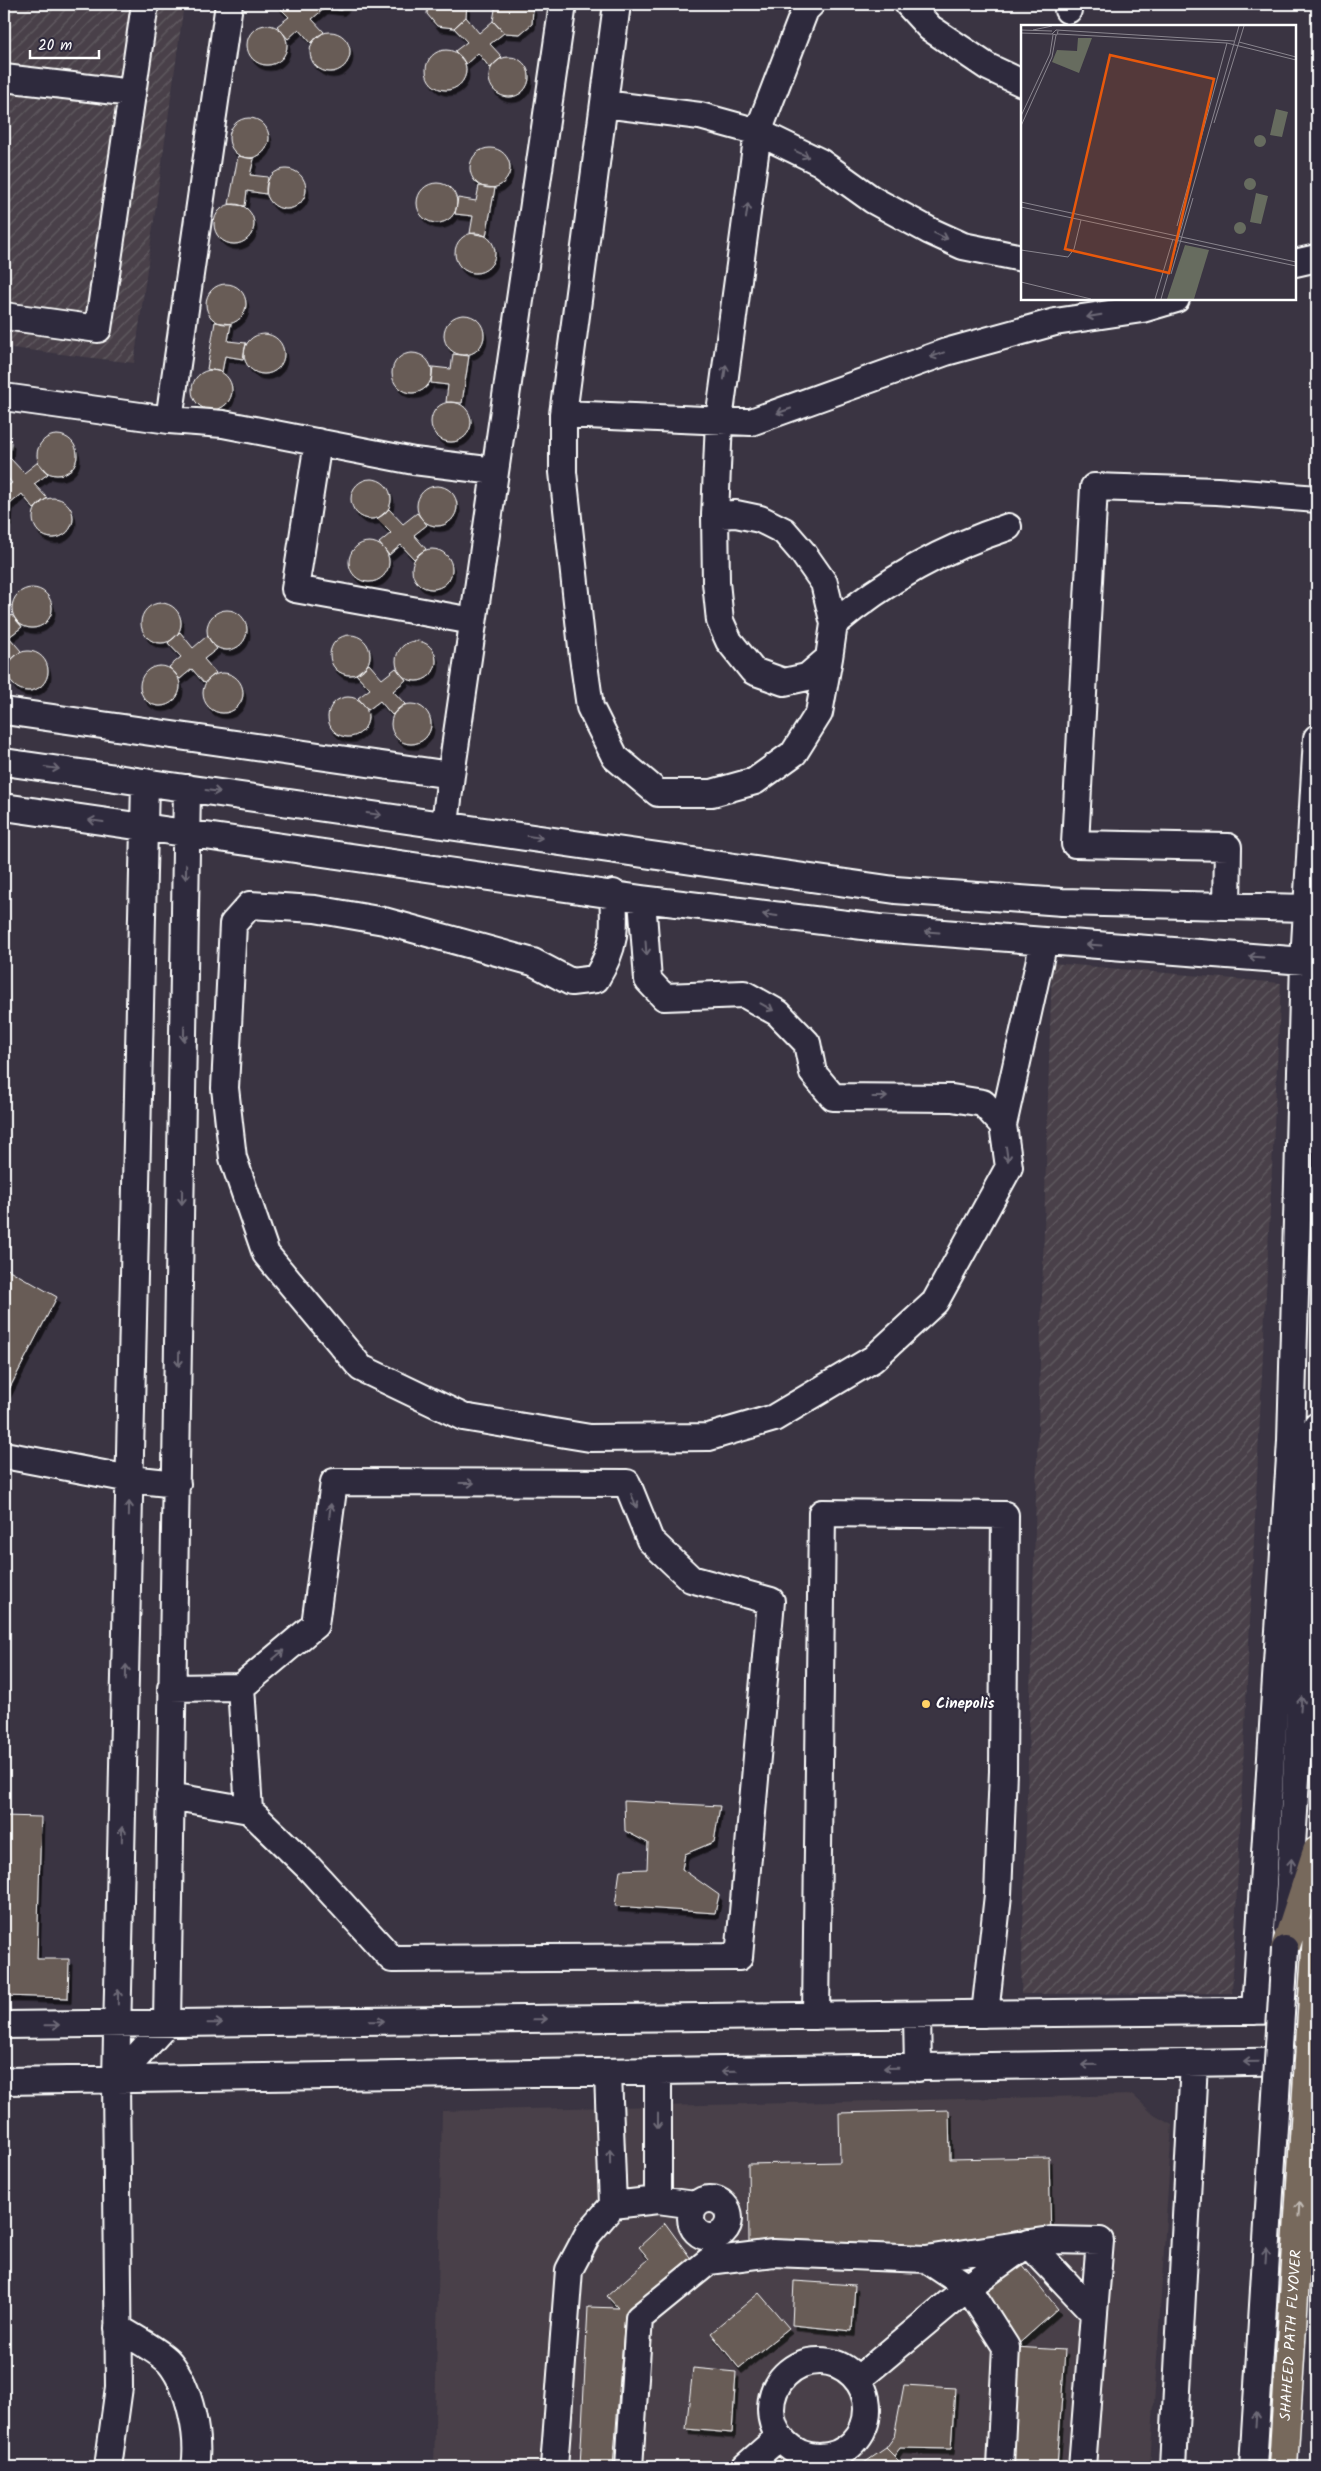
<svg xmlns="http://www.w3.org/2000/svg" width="1321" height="2471" viewBox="0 0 1321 2471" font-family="Kalam,sans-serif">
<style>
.built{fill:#484048}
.industrial{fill:url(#industrial-furrows)}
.building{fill:#675b57;stroke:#fff;filter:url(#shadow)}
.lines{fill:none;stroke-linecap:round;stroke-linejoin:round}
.minor-casing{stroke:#fff;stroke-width:30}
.highway-casing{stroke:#fff;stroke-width:31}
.minor{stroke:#2f2a3d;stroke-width:26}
.highway{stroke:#77695c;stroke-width:28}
.minor-bridge-casing{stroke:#fff;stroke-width:30;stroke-linecap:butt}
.highway-bridge-casing{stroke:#fff;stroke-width:31;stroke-linecap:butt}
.minor-bridge{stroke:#2f2a3d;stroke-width:26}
.highway-bridge{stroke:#77695c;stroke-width:28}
.oneway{stroke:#6d6a77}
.oneway2{stroke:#c2bcb6}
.poi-dot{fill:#ffd166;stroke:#2f2a3d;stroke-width:2}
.labels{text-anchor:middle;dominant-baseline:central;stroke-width:4;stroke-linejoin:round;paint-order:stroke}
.poi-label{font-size:15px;font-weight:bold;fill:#fff;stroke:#2f2a3d;text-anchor:start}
.street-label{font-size:15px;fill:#fff;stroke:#2f2a3d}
.inset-road{fill:none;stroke:#89858e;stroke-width:1}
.view{fill:#e8590c;fill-opacity:0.15;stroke:#e8590c;stroke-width:2.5}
.inset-edge{fill:none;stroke:#fff;stroke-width:2.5}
</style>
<defs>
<pattern id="industrial-furrows" width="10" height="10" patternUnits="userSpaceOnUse" patternTransform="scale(1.25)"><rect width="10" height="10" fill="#484048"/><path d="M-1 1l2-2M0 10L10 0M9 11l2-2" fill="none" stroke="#635d63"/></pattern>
<filter id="shadow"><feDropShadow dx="3" dy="5.5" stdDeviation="0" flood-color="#0009"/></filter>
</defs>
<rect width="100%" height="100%" fill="#3a3442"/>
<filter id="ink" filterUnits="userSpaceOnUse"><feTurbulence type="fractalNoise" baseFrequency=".02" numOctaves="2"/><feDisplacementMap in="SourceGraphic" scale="10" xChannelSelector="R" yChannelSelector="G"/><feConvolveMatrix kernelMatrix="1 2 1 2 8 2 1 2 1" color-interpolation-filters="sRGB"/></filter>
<g filter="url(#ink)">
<!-- built -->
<path class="built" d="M1133 2095 1154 2115 1172 2125 1150 2467H434L442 2111Z"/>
<!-- industrial -->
<path class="industrial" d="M4 4H184L134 363 4 347Z
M1052 963 1281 983 1232 1993 1021 1994Z"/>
<!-- building -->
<path class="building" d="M276 4H297L301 8 306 4H321L325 8 312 19 324 32 311 43 299 29 288 39 277 26 289 17Z
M321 4H348L341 10 325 8Z
M428 4H467L466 17 454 28 437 26 427 14Z
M496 4H529L533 8 532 24 520 34 504 33 493 21Z
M466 17 479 33 493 21 504 33 490 44 502 57 490 68 478 53 466 64 455 51 467 42 454 28Z
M247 45a20 20 0 1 1 40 0a20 20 0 1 1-40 0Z
M310 52a20 20 0 1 1 40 0a20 20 0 1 1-40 0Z
M426 70a20 20 0 1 1 40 0a20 20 0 1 1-40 0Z
M489 77a20 20 0 1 1 40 0a20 20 0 1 1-40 0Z
M229 138a20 20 0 1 1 40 0a20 20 0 1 1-40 0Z
M470 168a20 20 0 1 1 40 0a20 20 0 1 1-40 0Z
M238 156 254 159 250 175 268 177 266 194 247 191 245 206 229 204Z
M266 189a20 20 0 1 1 40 0a20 20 0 1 1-40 0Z
M417 203a20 20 0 1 1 40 0a20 20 0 1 1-40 0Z
M479 186 495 188 486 236 470 233 473 216 455 214 458 198 476 201Z
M214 224a20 20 0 1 1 40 0a20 20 0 1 1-40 0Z
M455 253a20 20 0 1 1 40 0a20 20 0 1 1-40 0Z
M206 304a20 20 0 1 1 40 0a20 20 0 1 1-40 0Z
M444 335a20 20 0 1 1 40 0a20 20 0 1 1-40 0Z
M215 322 231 324 228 341 246 343 243 359 225 356 222 372 207 369Z
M244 354a20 20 0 1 1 40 0a20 20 0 1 1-40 0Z
M392 373a20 20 0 1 1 40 0a20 20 0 1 1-40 0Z
M453 354 469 356 462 403 446 402 448 385 431 383 433 367 451 369Z
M192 390a20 20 0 1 1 40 0a20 20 0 1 1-40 0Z
M431 422a20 20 0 1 1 40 0a20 20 0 1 1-40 0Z
M4 433 11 442 10 458 4 463Z
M37 455a20 20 0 1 1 40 0a20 20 0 1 1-40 0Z
M10 458 24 473 38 462 48 474 34 484 47 498 34 509 22 494 10 504 4 497V489L12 483 4 474V463Z
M351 499a20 20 0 1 1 40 0a20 20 0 1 1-40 0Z
M417 506a20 20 0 1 1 40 0a20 20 0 1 1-40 0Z
M4 497 10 504 9 520 4 525Z
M33 518a20 20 0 1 1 40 0a20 20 0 1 1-40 0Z
M389 509 403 524 417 513 427 525 414 535 426 549 414 559 401 545 389 555 379 543 391 533 377 519Z
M349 562a20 20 0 1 1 40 0a20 20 0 1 1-40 0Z
M412 569a20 20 0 1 1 40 0a20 20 0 1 1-40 0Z
M12 608a20 20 0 1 1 40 0a20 20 0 1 1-40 0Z
M141 623a20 20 0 1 1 40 0a20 20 0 1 1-40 0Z
M207 630a20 20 0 1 1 40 0a20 20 0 1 1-40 0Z
M12 615 22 627 9 637 21 651 9 662 4 656V622Z
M180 632 193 648 207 636 217 649 204 659 216 673 204 683 192 669 180 679 169 667 181 657 168 643Z
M330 655a20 20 0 1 1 40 0a20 20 0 1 1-40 0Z
M396 661a20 20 0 1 1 40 0a20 20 0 1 1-40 0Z
M8 671a20 20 0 1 1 40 0a20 20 0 1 1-40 0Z
M369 664 382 679 396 668 406 680 393 691 405 704 392 715 380 701 368 710 358 698 370 689 356 674Z
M140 686a20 20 0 1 1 40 0a20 20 0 1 1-40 0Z
M203 693a20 20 0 1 1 40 0a20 20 0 1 1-40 0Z
M328 717a20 20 0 1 1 40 0a20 20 0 1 1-40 0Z
M391 724a20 20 0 1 1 40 0a20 20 0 1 1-40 0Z
M4 1267 57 1297 4 1399Z
M624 1801 720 1806 714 1842 685 1854 682 1869 719 1895 715 1913 615 1906 620 1870 647 1869 648 1843 625 1831Z
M4 1816 41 1817 37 1959H69L68 1998 4 1996Z
M949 2110 950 2159 1049 2157 1051 2240 943 2243 944 2264 849 2266 848 2242 749 2244 748 2164 840 2162 839 2113Z
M665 2223 692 2260 625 2315 613 2467H580L588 2307 618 2308 607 2296 649 2259 639 2247Z
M1019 2260 1058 2309 1015 2347 975 2295Z
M794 2281 855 2285 852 2331 792 2325Z
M759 2293 789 2328 739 2368 711 2333Z
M1015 2347 1065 2350 1057 2467H1006Z
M693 2368 736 2372 732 2433 686 2429Z
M904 2385 955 2388 951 2449 900 2448 894 2456 886 2448 894 2437Z
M886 2448 905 2467H858Z"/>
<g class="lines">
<!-- minor casing -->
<g class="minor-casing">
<path id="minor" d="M617 4 563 414V472L583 657 590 707 615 757 658 793H712L755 781 794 753 819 713 829 658
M908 4 930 28 988 67 1022 83
M1068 10 1069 4
M4 78 132 93
M604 104 700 116 758 132 820 162 873 200 930 231 963 246 1022 258
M1295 263 1317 258
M4 316 98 329 145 4
M4 397 169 420 229 4
M563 414 751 422 946 352 1055 322 1142 309 1176 299
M169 420 223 424 414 461 495 471
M318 442 295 589 473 621
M715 515 736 514 760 519 784 531 803 553 824 583 834 624 829 658 807 677 784 682 753 671 729 641 720 621 716 582 715 515 719 420 758 132 805 10 811 4
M834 624C885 581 944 548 1008 527
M4 711 451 775 563 4
M4 762 895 890 1062 902 1308 908
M4 807 642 899 879 928 1304 961
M445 824 451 775
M613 893C615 930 616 946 596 979L571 982 533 962 384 921 315 909 250 905 233 924 225 1088 233 1158 266 1254 361 1368 463 1417 590 1438 709 1437 774 1418 873 1359 935 1302 1009 1167 1003 1125 983 1103 952 1098 833 1097 813 1073 807 1043 778 1013 744 994 664 997 648 980 642 899
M1227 906 1228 847 1075 844 1094 487 1217 491 1317 499
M1003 1125 1044 941
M4 1455 130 1479 177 1484
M171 1688 241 1687 315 1625 334 1482 627 1483 650 1540 691 1579 771 1601 739 1957 392 1959 309 1868 249 1810 241 1687
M170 1796 249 1810
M1287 1929 1317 1426
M1255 2011 1291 1441 1304 961 1317 738
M917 2015 918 2068
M816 2016 822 1513 1005 1515 1003 1771 998 1895 985 2014
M4 2025 1317 2010
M608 2074 613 2205
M116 2080 167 2023 187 788
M4 2081 1317 2061
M691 2218a19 19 0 1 1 38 0a19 19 0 1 1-38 0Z
M658 2200V2072
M1028 2243 1094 2313 1082 2467
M926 2259 1051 2240 1100 2241 1094 2313
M118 2328C131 2336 162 2353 170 2363 190 2388 200 2437 195 2467
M771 2409a48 48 0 1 1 96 0a48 48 0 1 1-96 0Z
M857 2380 968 2287 1023 2247
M108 2467 119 2387 116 2080 145 782
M554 2467 569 2270 588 2234 613 2205 658 2200 695 2205
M629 2467 639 2318 709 2261 773 2253 926 2259 968 2287 1006 2347 1000 2467
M745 2467 779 2437
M1173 2467 1194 2063"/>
</g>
<!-- highway casing -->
<g class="highway-casing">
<path id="highway" d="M1285 1949 1317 1851
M1316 1951 1317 1932"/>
</g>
<!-- minor -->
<use href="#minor" class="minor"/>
<!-- highway -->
<use href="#highway" class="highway"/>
<!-- minor-bridge casing -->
<g class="minor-bridge-casing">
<path id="minor-bridge" d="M1253 2467 1285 1949"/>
</g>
<!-- highway-bridge casing -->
<g class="highway-bridge-casing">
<g id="highway-bridge">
<path id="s1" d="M1283 2467 1316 1951"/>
</g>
</g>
<!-- minor-bridge -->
<use href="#minor-bridge" class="minor-bridge"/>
<!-- highway-bridge -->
<use href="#highway-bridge" class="highway-bridge"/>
</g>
<!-- one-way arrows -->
<defs><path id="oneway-shaft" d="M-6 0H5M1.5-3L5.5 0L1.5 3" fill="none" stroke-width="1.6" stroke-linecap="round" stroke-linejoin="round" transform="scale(1.25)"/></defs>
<g class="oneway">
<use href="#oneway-shaft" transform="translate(802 154) rotate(25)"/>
<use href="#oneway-shaft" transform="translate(747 211) rotate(-82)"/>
<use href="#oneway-shaft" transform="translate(941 236) rotate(24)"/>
<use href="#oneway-shaft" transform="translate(1094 316) rotate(171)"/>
<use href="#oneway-shaft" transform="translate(937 355) rotate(160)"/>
<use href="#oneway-shaft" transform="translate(725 372) rotate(-82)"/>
<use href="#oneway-shaft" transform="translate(784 411) rotate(161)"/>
<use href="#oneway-shaft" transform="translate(52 768) rotate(8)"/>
<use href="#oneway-shaft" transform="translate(213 791) rotate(7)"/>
<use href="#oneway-shaft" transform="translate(374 814) rotate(8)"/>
<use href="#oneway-shaft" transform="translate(96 821) rotate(-172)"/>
<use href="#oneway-shaft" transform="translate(535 837) rotate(8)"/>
<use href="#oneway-shaft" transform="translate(186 872) rotate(91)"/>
<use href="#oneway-shaft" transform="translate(770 915) rotate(-173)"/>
<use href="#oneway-shaft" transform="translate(932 932) rotate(-176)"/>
<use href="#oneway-shaft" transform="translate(1094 945) rotate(-176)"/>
<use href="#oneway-shaft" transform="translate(646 948) rotate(86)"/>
<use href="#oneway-shaft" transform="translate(1256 957) rotate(-176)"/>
<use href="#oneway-shaft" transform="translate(767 1007) rotate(29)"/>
<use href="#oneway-shaft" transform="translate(184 1034) rotate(91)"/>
<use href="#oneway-shaft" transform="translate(880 1097)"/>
<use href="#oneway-shaft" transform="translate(1007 1154) rotate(82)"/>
<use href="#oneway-shaft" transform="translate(182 1197) rotate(91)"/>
<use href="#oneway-shaft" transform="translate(179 1359) rotate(91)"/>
<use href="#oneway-shaft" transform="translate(467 1483)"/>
<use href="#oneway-shaft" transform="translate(634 1501) rotate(68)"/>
<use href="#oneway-shaft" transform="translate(129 1509) rotate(-89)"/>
<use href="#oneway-shaft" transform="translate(330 1511) rotate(-83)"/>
<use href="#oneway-shaft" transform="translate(278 1655) rotate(-40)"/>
<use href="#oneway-shaft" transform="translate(126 1672) rotate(-89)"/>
<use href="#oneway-shaft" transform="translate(1301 1704) rotate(-86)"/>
<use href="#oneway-shaft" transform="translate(122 1834) rotate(-89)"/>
<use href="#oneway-shaft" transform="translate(1291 1866) rotate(-86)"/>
<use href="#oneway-shaft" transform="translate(118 1997) rotate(-89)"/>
<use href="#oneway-shaft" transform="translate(540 2019) rotate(-1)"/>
<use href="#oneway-shaft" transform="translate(377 2021) rotate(-1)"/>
<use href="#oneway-shaft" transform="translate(215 2023) rotate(-1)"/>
<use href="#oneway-shaft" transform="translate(52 2025) rotate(-1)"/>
<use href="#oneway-shaft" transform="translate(1251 2062) rotate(179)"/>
<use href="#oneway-shaft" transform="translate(1089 2065) rotate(179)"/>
<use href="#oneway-shaft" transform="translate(891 2068) rotate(179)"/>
<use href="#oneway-shaft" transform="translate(729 2071) rotate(179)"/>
<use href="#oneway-shaft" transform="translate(658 2121) rotate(90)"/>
<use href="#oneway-shaft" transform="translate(610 2157) rotate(-91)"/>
<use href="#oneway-shaft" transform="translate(1266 2256) rotate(-86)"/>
<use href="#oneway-shaft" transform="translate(1256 2419) rotate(-86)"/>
</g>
<use class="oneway2" href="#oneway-shaft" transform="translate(1299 2209) rotate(-86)"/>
</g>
<!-- markers -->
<circle class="poi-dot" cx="926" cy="1704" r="5"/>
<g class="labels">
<!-- poi labels -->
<g class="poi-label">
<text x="936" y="1704">Cinepolis</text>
</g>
<!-- street labels -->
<g class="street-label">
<text stroke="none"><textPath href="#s1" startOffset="132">SHAHEED PATH FLYOVER</textPath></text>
</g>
</g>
<!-- overview -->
<g transform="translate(1021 25)">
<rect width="275" height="275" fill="#3a3442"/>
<path d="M164 220 188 225 173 274H146Z" fill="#676c5f"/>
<path d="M57 13H71L58 48 31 37 36 25 56 26ZM255 84 267 87 261 112 249 110ZM233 116a6 6 0 1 1 12 0a6 6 0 1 1-12 0ZM223 159a6 6 0 1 1 12 0a6 6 0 1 1-12 0ZM235 168 247 171 240 199 229 197ZM213 203a6 6 0 1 1 12 0a6 6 0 1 1-12 0Z" fill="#676c5f"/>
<path class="inset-road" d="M0 5 31 6M12 5 31 1M37 6 36 10 31 9 35 5 213 16M0 8 31 9M37 9 206 18 275 35M218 17 275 32M0 91 29 29 32 10M193 98 223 1M0 101 31 32 35 10M0 177 275 237M0 182 275 241M156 201 206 18M0 225 47 232 53 224 60 195M150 249 172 173M0 257 70 274M134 274 152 214M140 274 218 1"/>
<path class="view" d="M89 30 193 54 148 248 44 224Z"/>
<rect width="275" height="275" class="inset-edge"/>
</g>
<!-- margin -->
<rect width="1321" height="2471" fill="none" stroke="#2f2a3d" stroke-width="20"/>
<rect x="10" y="10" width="1301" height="2451" fill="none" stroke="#fff" stroke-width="2" filter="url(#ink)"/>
<!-- scale -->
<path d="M30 50v8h69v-8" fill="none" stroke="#ffffff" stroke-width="2.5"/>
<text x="38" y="50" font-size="15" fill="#ffffff" stroke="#2f2a3d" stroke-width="4" paint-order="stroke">20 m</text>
</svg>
